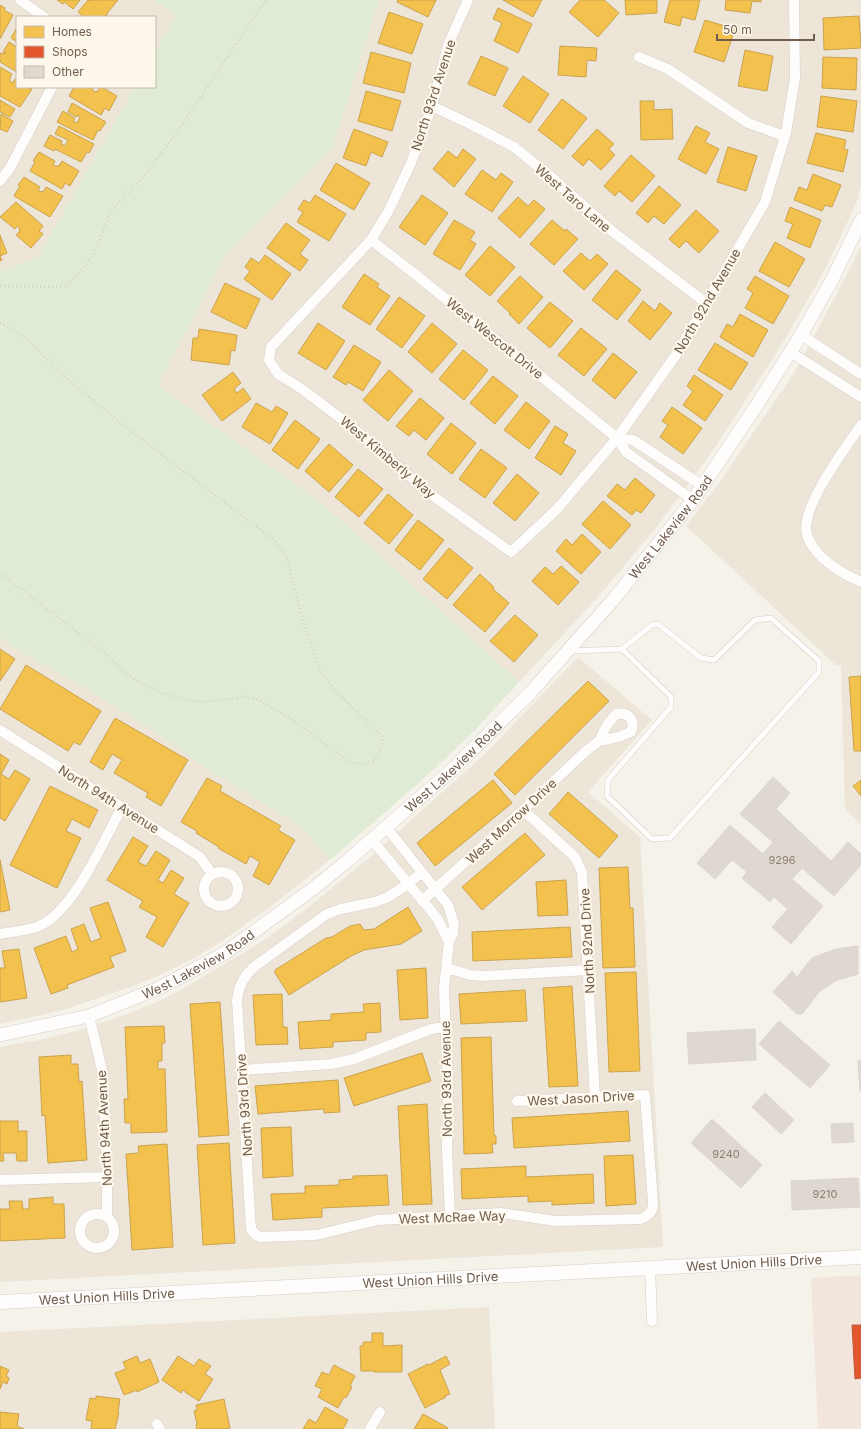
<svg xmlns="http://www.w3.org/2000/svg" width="861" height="1429" viewBox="0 0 861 1429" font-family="Inter,sans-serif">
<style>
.residential{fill:#ede5d8}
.commercial{fill:#f2e5db}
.green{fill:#e0ebd6}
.homes{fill:#f2c14e;stroke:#cba34e}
.shops{fill:#e4572e;stroke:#c15937}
.building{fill:#ded8d0;stroke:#ddd6cd}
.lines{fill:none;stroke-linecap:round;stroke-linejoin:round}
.service-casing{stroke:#d4cfc8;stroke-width:6}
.minor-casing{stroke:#d4cfc8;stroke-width:11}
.tertiary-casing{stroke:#d4cfc8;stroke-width:14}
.secondary-casing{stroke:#d4cfc8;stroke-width:15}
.path{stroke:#d6d0cb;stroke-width:2.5;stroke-dasharray:1 3;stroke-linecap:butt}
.service{stroke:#fefdfc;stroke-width:5}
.minor{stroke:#fefdfc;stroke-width:10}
.tertiary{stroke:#fefdfc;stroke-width:13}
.secondary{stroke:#fefdfc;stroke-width:14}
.labels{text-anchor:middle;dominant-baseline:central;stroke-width:4;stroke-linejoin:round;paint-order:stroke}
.number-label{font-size:11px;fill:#8e7e70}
.street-label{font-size:13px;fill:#705d4d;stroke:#fdf8eb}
</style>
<rect width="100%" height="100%" fill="#f5f2ea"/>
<!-- residential -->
<path class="residential" d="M0 0H189L176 15 155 52V17H17V87H135L38 257 0 271Z
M379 0H861V184L857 201 826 268 779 349 712 452 655 529 598 597 519 682 324 505 158 386 224 256 332 149Z
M861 246V824L845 809 841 665H836L686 526 719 483 794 373 854 261Z
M0 637 21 652 82 686 154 731 208 769 303 828 330 860 270 907 215 946 181 965 139 984 63 1010 0 1024Z
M578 657 652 720 588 792 640 837 663 1247 0 1282V1047L40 1040 83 1029 122 1016 157 1002 177 992 263 941 310 906 369 858 487 752Z
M489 1307 495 1429H0V1332Z"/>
<!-- commercial -->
<path class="commercial" d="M861 1275V1429H818L811 1278Z"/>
<!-- green -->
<path class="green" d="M153 0H379L332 149 224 256 158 386 324 505 519 682 476 729 431 772 330 860 303 828 208 769 154 731 82 686 21 652 0 637V271L38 257 135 87H155V52L176 15Z"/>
<!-- homes -->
<path class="homes" d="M57 0H80L73 9 64 2 63 4Z
M88 0 89 1 90 0H118L108 12 106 17H84L78 12Z
M398 0H436L428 17 397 2Z
M503 0H542L533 17Z
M580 0H604L619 13 598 37 569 12Z
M625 0H657V13L626 15Z
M670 0H700L695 20 682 17 680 26 664 22Z
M726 0H761V2L752 1 750 13 725 10Z
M0 5 5 8 4 10 13 15 0 39Z
M498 8 532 24 518 53 494 41 502 23 493 19Z
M389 12 423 24 412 54 378 43Z
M859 16 861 48 824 50 823 18Z
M705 20 735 29 724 62 694 52Z
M17 27V42L11 38Z
M9 42 17 47V72L0 62V53L4 54 6 53 3 52Z
M560 46 597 48 596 61 587 60 586 77 558 75Z
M745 50 773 56 767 91 738 86Z
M371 52 411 63 404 93 363 83Z
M481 56 508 68 495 96 468 84Z
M823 57 857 58 856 90 822 88Z
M0 67 12 74 10 78V81L13 83 15 79 17 81V87H28L32 89 20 107 0 96Z
M523 76 549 94 530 123 503 106Z
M74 87H94L92 90 95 92 98 91 100 87H102L117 96 109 111 105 108 101 115 69 96Z
M366 91 401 101 392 131 358 121Z
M821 96 857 101 853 132 817 127Z
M562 99 587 118 563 149 538 130Z
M0 100 15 109 10 117 0 112Z
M640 101H654V110L672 109 673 139 641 140Z
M72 103 106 122 100 131 98 130 93 140 57 122 63 111 75 118 73 121 77 123 80 117 78 115 77 117 68 112Z
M1 114 13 121 7 132 0 129Z
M59 126 94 144 89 153 87 152 81 162 55 149 54 151 44 146 50 135 62 141 61 144 65 146 68 140 55 134Z
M696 126 710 133 705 142 719 149 706 174 678 159Z
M354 129 388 142 382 157 371 152 366 166 343 158Z
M597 129 614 144 609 149 615 155 601 170 589 159 583 166 572 156Z
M816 133 846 140 844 149 848 150 843 172 807 163Z
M728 147 757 156 746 191 717 182Z
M463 149 476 159 454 187 433 169 448 151 457 158Z
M39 152 55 161 53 165 55 166H59L62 161 79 171 70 186 65 183 62 189 30 171 35 162 33 161Z
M631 155 655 176 632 202 619 191 615 196 604 186Z
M336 163 370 183 354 210 320 190Z
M482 170 496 180 501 173 513 182 492 212 465 194Z
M813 174 841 185 832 207 825 205 822 211 794 200 799 187 807 190Z
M24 177 40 187 38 190 41 192 44 191 46 187 63 196 50 217 14 196 20 186 18 185Z
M659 186 681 205 664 224 654 216 648 223 636 213Z
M315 195 346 214 329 241 297 222 303 212 298 209 304 200 310 203Z
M422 195 448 213 425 245 399 227Z
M518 197 528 206 534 200 545 209 520 238 498 218Z
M16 202 43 226 39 231 43 234 31 248 16 235 20 231 19 228 17 226 15 229 0 217Z
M790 207 821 220 810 248 787 238 793 224 785 221Z
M696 210 719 231 699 253 686 241 679 248 669 239Z
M454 220 475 232 470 240 476 244 460 270 433 254Z
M552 220 565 231 566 229 578 239 554 265 530 244Z
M286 223 310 240 300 254 308 260 300 271 267 248Z
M0 235 7 253 0 256 2 260 0 261Z
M775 242 805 259 789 287 759 271Z
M490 246 515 267 490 296 465 275Z
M581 253 590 261 597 254 608 264 584 290 563 271Z
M265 255 291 274 272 300 244 279 250 271 245 267 251 258 259 263Z
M616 270 641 290 617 320 592 300Z
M364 274 379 284 377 287 390 296 370 325 342 307Z
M520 276 543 297 519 324 509 314 510 313 497 301Z
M755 276 789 296 773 324 745 308 753 293 747 289Z
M225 283 260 299 246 329 211 312Z
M399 297 425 316 402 348 376 329Z
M643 301 655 311 660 303 672 313 650 340 628 321Z
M550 302 573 321 550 348 527 328Z
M740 314 768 330 753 357 720 337 727 324 733 327Z
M318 323 345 341 326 370 298 353Z
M432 323 457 344 432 373 408 352Z
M581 328 607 349 584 376 558 355Z
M199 329 237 335 235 351 231 350 229 365 191 360 193 338H198Z
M715 343 748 363 731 390 698 370Z
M354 345 381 362 363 391 348 382 346 385 333 377Z
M463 350 488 370 464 400 439 379Z
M613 353 637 372 615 399 592 380Z
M389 370 413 391 388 421 363 400Z
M233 372 241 383 234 389 237 393 243 388 251 399 222 421 202 395Z
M694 375 723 395 705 421 683 405 693 391 687 386Z
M493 376 518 396 495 424 470 403Z
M420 398 444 418 426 440 414 430 409 436 396 426Z
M526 402 550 421 529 449 504 430Z
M256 403 272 412 276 406 288 413 270 444 242 427Z
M672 407 702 428 683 454 660 437 668 425 662 421Z
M295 420 320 439 298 469 272 450Z
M451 423 476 443 452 474 427 454Z
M555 426 568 434 563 443 576 451 561 475 535 458Z
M329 444 353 465 329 492 305 471Z
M481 449 507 468 485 498 459 479Z
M358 469 383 489 359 517 335 497Z
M517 474 539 493 515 521 493 503Z
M635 478 655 495 641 513 636 510 632 515 607 496 617 484 625 490Z
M388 494 413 515 389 544 364 523Z
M603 501 631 525 610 549 582 524Z
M418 520 444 540 420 570 395 550Z
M582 534 601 552 581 574 556 551 566 539 572 545Z
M449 548 473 568 447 599 423 579Z
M561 566 579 582 558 605 532 581 545 567 553 574Z
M480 574 494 587 493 589 509 603 485 632 453 605Z
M515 615 538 635 514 662 490 641Z
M0 649 15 659 0 681Z
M26 665 101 711 80 745 74 742 68 751 0 709Z
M861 676V751H854L849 677Z
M588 681 609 701 515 795 494 774Z
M115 718 188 760 161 806 146 797 148 793 114 773 122 760 112 754 103 770 90 762Z
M0 754 9 760 1 774 9 779 15 770 30 779 5 821 0 818Z
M207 778 222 786 220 791 281 826 278 830 295 840 269 885 253 876 260 862 250 856 246 864 218 848 219 847 196 833 197 831 181 822Z
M493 780 512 803 435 866 417 843Z
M861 780V796L853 786Z
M50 786 98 810 89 828 72 819 66 831 81 838 57 888 10 865Z
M568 792 618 836 599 858 549 814Z
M525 833 545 855 482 910 462 887Z
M133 837 148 846 138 862 146 866 156 851 170 860 158 880 163 883 171 870 184 878 174 894 189 903 163 947 146 937 157 917 139 907 143 901 107 880Z
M0 860 10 910 0 912Z
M628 867 630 908H633L635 967 603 968 599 868Z
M566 880 568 915 538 916 536 882Z
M108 902 126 951 110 957 114 967 67 985 68 988 51 994 34 948 66 936 72 952 78 949 71 929 84 924 91 942 101 938 90 908Z
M408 907 422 931 401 944 364 950 351 956 289 995 275 973V970L326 938 332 937 350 926 360 924 364 930 374 929Z
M570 927 572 957 473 961 472 932Z
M19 949 27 998 0 1002V968H5L2 951Z
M426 968 428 1018 400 1020 397 970Z
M636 972 640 1071 609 1072 605 973Z
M572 986 578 1086 549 1087 543 988Z
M525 990 527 1021 461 1024 459 994Z
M282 994 283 1027H287L288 1044 256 1045 253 995Z
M220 1002 229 1135 199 1137 190 1004Z
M380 1003 381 1032 366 1033V1040L333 1042V1047L300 1049 298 1022 331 1020V1014L364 1012 363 1004Z
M164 1026 165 1043H162V1061H158V1069H165L167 1132 131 1133V1123H125L124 1099H128L125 1027Z
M491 1037 494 1135 496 1136V1144H492L493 1153 464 1154 461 1038Z
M422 1053 431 1081 354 1106 344 1078Z
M71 1055V1064H78L79 1082 82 1081 87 1160 48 1163 45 1115 42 1116 39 1057Z
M338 1080 340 1112 324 1113V1109L258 1114 255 1086Z
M427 1104 432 1204 403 1205 398 1106Z
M628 1111 630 1141 514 1148 512 1118Z
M0 1121H18V1131H27V1161H17L16 1153H3L4 1161H0Z
M291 1127 293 1176 263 1178 261 1128Z
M229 1143 235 1243 203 1245 197 1145Z
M167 1144 173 1247 132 1250 126 1154 139 1153 138 1146Z
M633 1155 636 1204 606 1206 604 1156Z
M526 1166V1177L593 1174 594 1203 552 1205V1201L528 1202V1196L462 1199 461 1169Z
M387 1175 389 1205 322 1208V1217L273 1220 271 1194 305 1193V1186L339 1185V1180L353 1179V1176Z
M53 1197V1204H64L65 1238 0 1241V1209H10L9 1201H22L23 1209H29V1199Z
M372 1333H383V1346L402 1345V1372H374V1371H361L360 1346H363V1342H372Z
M137 1356 140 1363 150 1359 159 1382 137 1392V1390L124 1395 115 1373 126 1369 123 1362Z
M178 1356 194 1366 199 1359 211 1366 205 1374 213 1379 199 1401 185 1392 186 1391 183 1390 181 1393 162 1380Z
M446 1356 450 1364 440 1370 450 1394 445 1396 446 1397 425 1408 408 1374 428 1364 429 1365Z
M334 1365 355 1376 350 1386 352 1387 346 1398 344 1397 338 1408 318 1397 322 1389 315 1386 322 1372 329 1375Z
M0 1366 9 1370 6 1376 9 1378 7 1384 3 1382 0 1389Z
M96 1396 120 1399 118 1412 119 1413 115 1429H91L92 1421 86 1420 90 1398 96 1399Z
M224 1399 230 1428 224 1429H197L196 1425 197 1424 194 1411 197 1410 196 1405Z
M325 1407 348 1420 343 1429H303L309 1419 316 1423Z
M0 1412 19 1414 17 1426 24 1429H0Z
M423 1414 448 1428 447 1429H414Z"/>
<!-- shops -->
<path class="shops" d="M852 1325H861V1378L855 1379Z"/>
<!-- building -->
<path class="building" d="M773 777 790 793 776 809 831 861 848 842 861 854V865L834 896 802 868 792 879 823 906 791 944 772 927 788 909 774 897 770 902 742 878 747 872 732 860 715 879 697 863 730 825 763 854 773 842 740 814Z
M858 946V974L835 981 819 992 802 1014H797L773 992 792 971 797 977 812 958 836 949Z
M779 1021 830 1065 810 1088 759 1044Z
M755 1029 756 1060 689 1064 687 1033Z
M861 1060V1091H860L858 1061Z
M765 1093 794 1120 781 1134 752 1107Z
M712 1119 762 1165 741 1188 691 1143Z
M853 1123 854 1142 832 1143 831 1124Z
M858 1178 860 1207 792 1210 791 1181Z"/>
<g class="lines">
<!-- service casing -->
<g class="service-casing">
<path id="service" d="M570 651 622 649 652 625 658 624 701 658 714 660 755 620 771 618 819 661V672L670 838 652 839 607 796 608 780 671 707V697L622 649"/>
</g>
<!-- minor casing -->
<g class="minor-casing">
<path id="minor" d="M20 0 44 17
M468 0 448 45 432 106 411 163 389 210 371 240 271 347 269 360 278 374 302 389 352 427 433 496 511 552 558 508 617 438 676 355 765 202 786 133 795 78 794 0
M639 57 668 69 748 123 784 136
M432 106 472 125 514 147 550 176 612 231 706 303
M0 181 10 168 52 87
M371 240 415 274 617 438 626 452 693 500
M801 335 861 374
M790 352 861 397
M861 425C846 448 799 508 807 535 814 557 841 573 861 582
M617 438 633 440 703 486
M0 730 200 857 212 874
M523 810 575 857 582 872 595 1097
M386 827 448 905 454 924 453 934 449 942 444 988 448 1087 447 1150 450 1216
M372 840 437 918 449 942
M422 872 408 884 388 897 375 902 341 909 327 914 254 967C243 977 239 986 237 1000L251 1229 256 1235 260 1237 316 1235 378 1220 501 1213 556 1221 641 1219C650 1214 653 1212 653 1202L645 1095 517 1101
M204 889a17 17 0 1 1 34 0a17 17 0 1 1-34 0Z
M422 901 523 810 587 750 599 741 618 737 631 732C636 719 628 712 616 714L607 725 599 741
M0 934C11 932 30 930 39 926 74 911 104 840 122 807
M447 968 470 975 483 976 588 970
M89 1016 103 1074 107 1177V1217
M241 1070 331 1064 354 1059 431 1029 446 1027
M0 1180 107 1177
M80 1231a17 17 0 1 1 34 0a17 17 0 1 1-34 0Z
M650 1267 652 1321
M157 1424 160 1429
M370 1429 380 1412"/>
</g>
<!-- tertiary casing -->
<g class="tertiary-casing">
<g id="tertiary">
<path id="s1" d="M0 1035 89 1016 159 988 225 953 314 888 346 862 453 769 531 692 613 600 693 500 755 408 801 335 832 280 861 220"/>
</g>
</g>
<!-- secondary casing -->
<g class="secondary-casing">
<g id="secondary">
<path id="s2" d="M0 1302 861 1257"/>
</g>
</g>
<!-- path -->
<path class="path" d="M0 286 59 287 68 285 89 261 97 247 110 212 145 175 166 147 187 117 266 0
M0 323C25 333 41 354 60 372 67 379 75 386 83 392 145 444 211 491 275 541L287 558 304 625 320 670 335 691 383 737 382 747 373 761 364 764 352 763 341 756 293 720 259 700 245 697 200 702 182 699 160 692 138 682 121 669 106 654 0 573"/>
<!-- service -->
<use href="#service" class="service"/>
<!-- minor -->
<use href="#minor" class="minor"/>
<!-- tertiary -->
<use href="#tertiary" class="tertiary"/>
<!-- secondary -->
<use href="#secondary" class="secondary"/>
</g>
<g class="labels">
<!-- number labels -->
<g class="number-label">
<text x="782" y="860">9296</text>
<text x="726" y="1154">9240</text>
<text x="825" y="1194">9210</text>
</g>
<!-- street labels -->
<g class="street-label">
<text transform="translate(433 95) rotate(-72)">North 93rd Avenue</text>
<text transform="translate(573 198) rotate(41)">West Taro Lane</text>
<text transform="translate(707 301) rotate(-60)">North 92nd Avenue</text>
<text transform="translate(495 338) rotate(39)">West Wescott Drive</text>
<text transform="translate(388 457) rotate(40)">West Kimberly Way</text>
<text stroke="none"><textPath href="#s1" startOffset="860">West Lakeview Road</textPath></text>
<text stroke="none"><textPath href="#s1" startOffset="536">West Lakeview Road</textPath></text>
<text transform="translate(109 799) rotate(32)">North 94th Avenue</text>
<text transform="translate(511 821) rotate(-43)">West Morrow Drive</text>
<text transform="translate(587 941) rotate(-93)">North 92nd Drive</text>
<text stroke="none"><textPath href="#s1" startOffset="212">West Lakeview Road</textPath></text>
<text transform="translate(446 1079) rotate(-91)">North 93rd Avenue</text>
<text transform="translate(581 1098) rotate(-3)">West Jason Drive</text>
<text transform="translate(244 1105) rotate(-94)">North 93rd Drive</text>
<text transform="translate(104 1128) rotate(-93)">North 94th Avenue</text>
<text transform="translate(452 1217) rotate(-2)">West McRae Way</text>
<text stroke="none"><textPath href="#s2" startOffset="755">West Union Hills Drive</textPath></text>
<text stroke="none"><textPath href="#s2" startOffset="431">West Union Hills Drive</textPath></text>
<text stroke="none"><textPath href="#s2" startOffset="107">West Union Hills Drive</textPath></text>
</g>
</g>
<!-- legend -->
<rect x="16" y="16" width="140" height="72" fill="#fdf8eb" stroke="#c5baac"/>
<rect x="24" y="26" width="20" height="12" fill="#f2c14e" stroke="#c5baac"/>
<text x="52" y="36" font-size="12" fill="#705d4d">Homes</text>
<rect x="24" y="46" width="20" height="12" fill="#e4572e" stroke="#c5baac"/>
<text x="52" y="56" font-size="12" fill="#705d4d">Shops</text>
<rect x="24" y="66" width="20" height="12" fill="#ded8d0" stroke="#c5baac"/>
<text x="52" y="76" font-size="12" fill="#705d4d">Other</text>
<!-- scale -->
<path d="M717 34v6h97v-6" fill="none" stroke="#705d4d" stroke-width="2"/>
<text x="723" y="34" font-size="12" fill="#705d4d" stroke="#fdf8eb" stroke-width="3" paint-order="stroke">50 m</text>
</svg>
